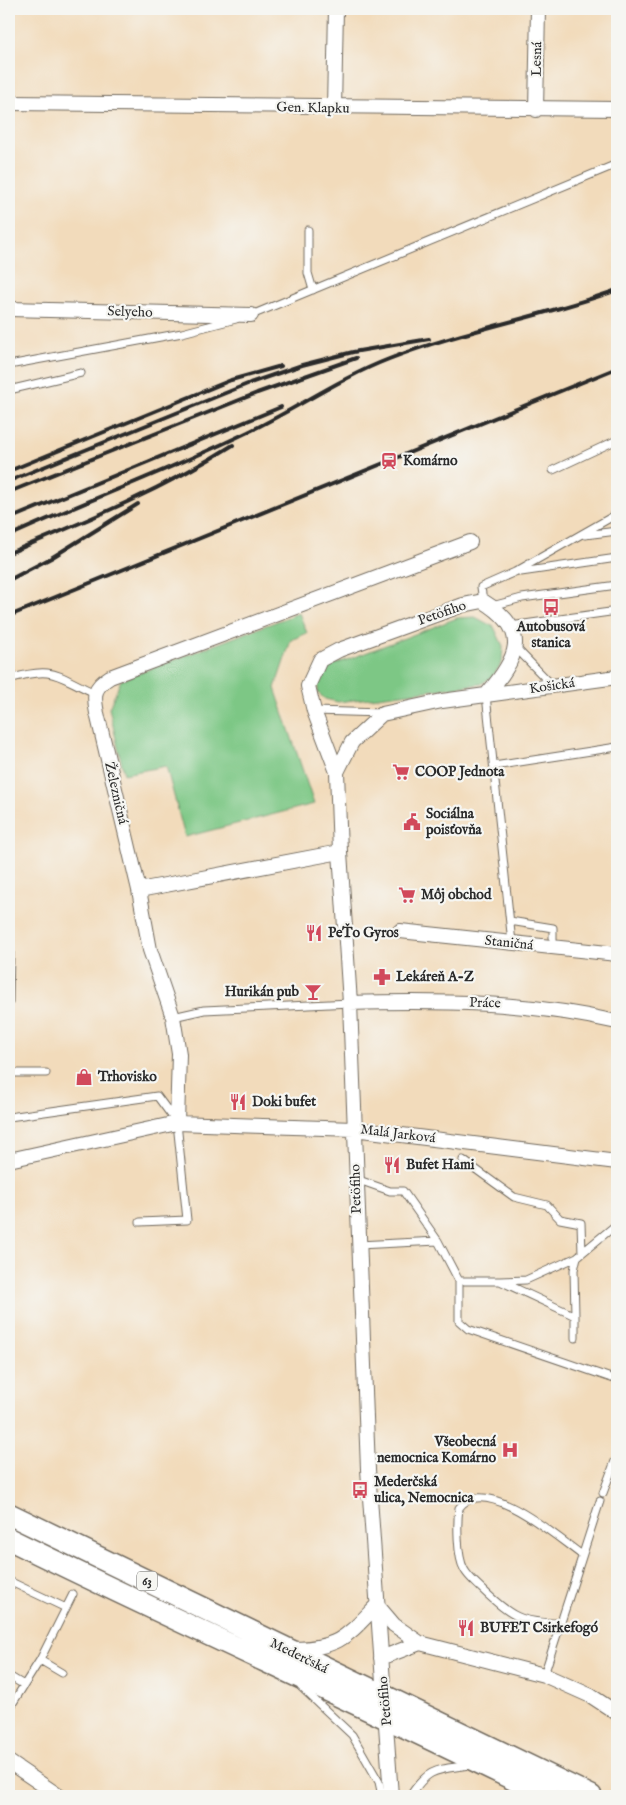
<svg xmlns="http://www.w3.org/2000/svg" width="626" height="1805" viewBox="0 0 626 1805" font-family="'IM FELL English',serif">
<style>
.green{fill:#7dc785;stroke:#547958}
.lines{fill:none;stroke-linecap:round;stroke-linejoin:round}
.lane-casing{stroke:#71695d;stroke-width:9}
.street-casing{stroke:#71695d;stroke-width:16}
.primary-casing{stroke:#71695d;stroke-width:24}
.lane{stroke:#fff;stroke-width:7}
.street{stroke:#fff;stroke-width:14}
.primary{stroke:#fff;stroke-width:21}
.rail{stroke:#2b2b2b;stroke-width:4}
.labels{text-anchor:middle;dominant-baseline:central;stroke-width:4.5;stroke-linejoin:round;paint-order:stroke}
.shield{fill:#f6f6f2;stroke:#686867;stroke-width:1}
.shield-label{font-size:12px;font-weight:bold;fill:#2b2b2b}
.street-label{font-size:14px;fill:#2b2b2b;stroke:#f6f6f2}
.poi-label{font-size:14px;font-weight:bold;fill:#2b2b2b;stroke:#f6f6f2;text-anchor:start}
</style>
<rect width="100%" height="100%" fill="#f6f6f2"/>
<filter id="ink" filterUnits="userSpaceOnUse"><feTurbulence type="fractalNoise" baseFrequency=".02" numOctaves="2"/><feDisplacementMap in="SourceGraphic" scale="10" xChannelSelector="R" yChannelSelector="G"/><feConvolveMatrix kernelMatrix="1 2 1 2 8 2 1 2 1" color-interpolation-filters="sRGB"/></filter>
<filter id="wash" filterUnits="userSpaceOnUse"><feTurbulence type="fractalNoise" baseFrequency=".0096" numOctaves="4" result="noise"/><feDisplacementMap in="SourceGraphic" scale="20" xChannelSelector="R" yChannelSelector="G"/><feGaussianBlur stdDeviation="1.12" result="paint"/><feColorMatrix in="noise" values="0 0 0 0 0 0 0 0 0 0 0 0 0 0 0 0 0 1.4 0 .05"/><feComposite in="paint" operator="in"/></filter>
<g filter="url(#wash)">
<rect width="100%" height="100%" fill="#f2dbbb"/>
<!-- green -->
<path class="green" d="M299 613 307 633 291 640 275 688 314 804 185 837 166 766 124 774 109 708 121 680Z
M475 617 494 627 503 646 502 663 492 677 481 684 338 702 325 699 318 693V679L323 669 457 618Z"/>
</g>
<g filter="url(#ink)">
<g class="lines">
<!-- lane casing -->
<g class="lane-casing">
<path id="lane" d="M308 230V273L313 290
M249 316 617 164
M9 365 182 333 236 319
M9 390 81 373
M553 470 617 440
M585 535 617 531
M521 572 617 558
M483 601 481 587 515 572 617 514
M492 606 522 598 617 585
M510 626 617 611
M516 648 552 685
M9 679C55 665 56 676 95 693
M486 695 512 943
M314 711 382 713
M494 766 617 747
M510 921 553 928V947
M9 1003 10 952
M173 1017 204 1010 350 1003
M9 1073H46
M9 1117 157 1096 177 1123 187 1220 140 1222
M463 1160 514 1197 547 1205 560 1219 581 1223 582 1253
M356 1179 390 1191H403L438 1241 459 1281V1321L468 1329 617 1380
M358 1245 438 1241
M459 1281H500L575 1316V1338
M500 1281 526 1280 577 1257
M575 1316 574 1270 577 1257 617 1224
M603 1493 615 1461
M9 1581 66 1608
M561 1623C521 1623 511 1617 482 1589 476 1583 468 1577 464 1569 457 1557 457 1522 459 1508 484 1473 558 1538 582 1555
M40 1660 62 1673
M544 1675 600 1501
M9 1676 24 1685
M301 1687 352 1735 379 1782 382 1796
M9 1709 40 1660 73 1594
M410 1796C429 1767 437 1770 469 1765"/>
</g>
<!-- street casing -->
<g class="street-casing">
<path id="street" d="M9 103 617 109
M334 108 336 9
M536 110 538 9
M9 309 251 315
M337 772 352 742 382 714 442 701 617 677
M139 890 340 852
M400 931 617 954
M350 1003C441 1000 529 1002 617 1022
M177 1123 179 1054 173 1017 150 950 139 890 97 713C93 694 94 687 110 677L470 542
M9 1160 177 1123 354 1129 617 1162
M377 1605 394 1625 420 1643 544 1675 591 1696 617 1713
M294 1649C340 1648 347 1636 377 1605
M381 1658 420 1643
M9 1762 59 1796
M391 1796 368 1469 350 1003 340 852 337 772 314 711 308 686 320 660 339 650 463 605 483 601C532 631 518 658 486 695"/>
</g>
<!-- primary casing -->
<g class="primary-casing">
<path id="primary" d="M9 1514 591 1796
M9 1539C187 1627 369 1707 547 1796"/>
</g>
<!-- lane -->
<use href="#lane" class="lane"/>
<!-- street -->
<use href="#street" class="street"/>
<!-- primary -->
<use href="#primary" class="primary"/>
<!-- rail -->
<path class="rail" d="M9 471 231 380 281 366
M9 481 250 383 302 365 353 352 429 339
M9 492 257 393 356 358
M9 519 281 407
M9 536C88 500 170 470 248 432 296 409 340 378 389 359 464 330 542 317 617 290
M9 553C86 521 162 490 233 445
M9 580 51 558 138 504
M9 616 617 368"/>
</g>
</g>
<!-- icons -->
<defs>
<g id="station-bare" transform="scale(1.35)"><path d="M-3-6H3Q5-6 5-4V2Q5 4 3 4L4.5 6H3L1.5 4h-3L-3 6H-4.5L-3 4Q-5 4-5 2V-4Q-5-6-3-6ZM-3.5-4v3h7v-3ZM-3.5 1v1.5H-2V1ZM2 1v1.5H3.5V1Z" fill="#d1495b" stroke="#f6f6f2" stroke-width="2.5" paint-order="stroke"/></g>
<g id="bus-bare" transform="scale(1.35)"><path d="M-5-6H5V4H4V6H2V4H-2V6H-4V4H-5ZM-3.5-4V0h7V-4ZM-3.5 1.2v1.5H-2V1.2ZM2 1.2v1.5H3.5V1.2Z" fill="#d1495b" stroke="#f6f6f2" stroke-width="2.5" paint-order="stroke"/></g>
<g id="supermarket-bare" transform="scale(1.35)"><path d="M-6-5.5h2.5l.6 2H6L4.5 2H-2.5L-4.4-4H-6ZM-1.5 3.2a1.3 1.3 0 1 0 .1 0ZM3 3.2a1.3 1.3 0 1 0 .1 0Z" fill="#d1495b" stroke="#f6f6f2" stroke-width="2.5" paint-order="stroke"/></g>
<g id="civic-bare" transform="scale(1.35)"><path d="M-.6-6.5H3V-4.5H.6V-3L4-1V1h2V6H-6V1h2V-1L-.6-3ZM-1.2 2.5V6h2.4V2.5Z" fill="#d1495b" stroke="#f6f6f2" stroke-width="2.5" paint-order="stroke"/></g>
<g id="restaurant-bare" transform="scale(1.35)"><path d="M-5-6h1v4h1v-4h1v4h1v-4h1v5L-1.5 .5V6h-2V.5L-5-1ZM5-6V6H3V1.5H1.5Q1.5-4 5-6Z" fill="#d1495b" stroke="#f6f6f2" stroke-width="2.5" paint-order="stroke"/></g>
<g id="pharmacy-bare" transform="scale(1.35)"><path d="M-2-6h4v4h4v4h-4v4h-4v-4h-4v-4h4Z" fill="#d1495b" stroke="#f6f6f2" stroke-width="2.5" paint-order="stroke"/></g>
<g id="bar-bare" transform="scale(1.35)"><path d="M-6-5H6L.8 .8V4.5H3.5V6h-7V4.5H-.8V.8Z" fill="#d1495b" stroke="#f6f6f2" stroke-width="2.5" paint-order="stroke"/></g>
<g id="shop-bare" transform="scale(1.35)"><path d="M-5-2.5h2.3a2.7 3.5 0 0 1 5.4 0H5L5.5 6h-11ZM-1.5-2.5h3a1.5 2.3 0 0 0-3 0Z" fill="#d1495b" stroke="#f6f6f2" stroke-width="2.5" paint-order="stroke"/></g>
<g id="hospital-bare" transform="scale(1.35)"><path d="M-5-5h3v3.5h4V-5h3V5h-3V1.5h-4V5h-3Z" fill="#d1495b" stroke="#f6f6f2" stroke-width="2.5" paint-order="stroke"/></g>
</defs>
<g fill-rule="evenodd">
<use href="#station-bare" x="389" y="461"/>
<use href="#bus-bare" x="551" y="607"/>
<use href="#supermarket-bare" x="401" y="772"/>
<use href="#civic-bare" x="412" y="822"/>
<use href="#supermarket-bare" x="407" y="895"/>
<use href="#restaurant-bare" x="314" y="933"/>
<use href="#pharmacy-bare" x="382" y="977"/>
<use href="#bar-bare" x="313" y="992"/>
<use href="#shop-bare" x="84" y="1077"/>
<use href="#restaurant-bare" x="238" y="1102"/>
<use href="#restaurant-bare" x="392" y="1165"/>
<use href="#hospital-bare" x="510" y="1450"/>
<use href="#bus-bare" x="360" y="1490"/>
<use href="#restaurant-bare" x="466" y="1628"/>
</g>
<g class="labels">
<!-- shield labels -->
<rect class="shield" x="137" y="1571.5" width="20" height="19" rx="4"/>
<g class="shield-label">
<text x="147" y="1581">63</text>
</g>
<!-- street labels -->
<g class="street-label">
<text transform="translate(537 59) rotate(-89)">Lesná</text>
<text transform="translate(313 108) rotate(1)">Gen. Klapku</text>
<text transform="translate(130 312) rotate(2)">Selyeho</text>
<text transform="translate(442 613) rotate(-19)">Petöfiho</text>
<text transform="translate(552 686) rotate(-8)">Košická</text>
<text transform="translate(116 793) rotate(77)">Železničná</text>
<text transform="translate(509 943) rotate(6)">Staničná</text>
<text transform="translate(485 1003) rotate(2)">Práce</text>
<text transform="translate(398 1134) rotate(7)">Malá Jarková</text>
<text transform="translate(356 1189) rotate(-92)">Petöfiho</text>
<text transform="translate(299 1656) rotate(26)">Mederčská</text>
<text transform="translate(385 1701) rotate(-95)">Petöfiho</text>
</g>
<!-- poi labels -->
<g class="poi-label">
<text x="403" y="461">Komárno</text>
<text x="551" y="627" text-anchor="middle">Autobusová<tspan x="551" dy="16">stanica</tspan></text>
<text x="415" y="772">COOP Jednota</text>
<text x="426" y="814">Sociálna<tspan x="426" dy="16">poisťovňa</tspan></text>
<text x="421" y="895">Môj obchod</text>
<text x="328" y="933">PeŤo Gyros</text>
<text x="396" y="977">Lekáreň A-Z</text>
<text x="299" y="992" text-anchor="end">Hurikán pub</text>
<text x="98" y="1077">Trhovisko</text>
<text x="252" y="1102">Doki bufet</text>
<text x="406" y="1165">Bufet Hami</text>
<text x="496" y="1442" text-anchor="end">Všeobecná<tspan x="496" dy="16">nemocnica Komárno</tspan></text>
<text x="374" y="1482">Mederčská<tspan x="374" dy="16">ulica, Nemocnica</tspan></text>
<text x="480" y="1628">BUFET Csirkefogó</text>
</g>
</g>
<!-- margin -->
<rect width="626" height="1805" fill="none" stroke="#f6f6f2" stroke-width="30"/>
</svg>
